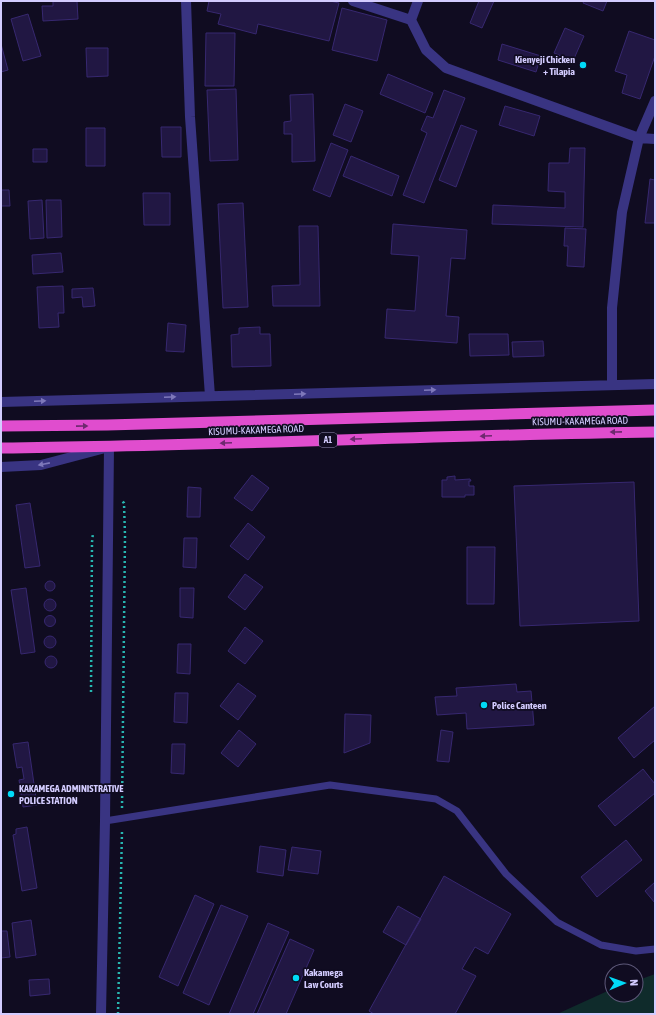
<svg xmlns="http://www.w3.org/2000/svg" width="656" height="1015" viewBox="0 0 656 1015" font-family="'Asap Condensed',sans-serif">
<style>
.green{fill:#0f2b2b}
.building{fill:#211743;stroke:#372870}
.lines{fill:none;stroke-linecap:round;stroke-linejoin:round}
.path{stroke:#27b7b1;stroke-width:2.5;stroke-dasharray:2 3;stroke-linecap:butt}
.service{stroke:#393482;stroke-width:7}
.minor{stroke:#393482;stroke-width:10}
.trunk{stroke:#e04dce;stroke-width:11}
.oneway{fill:#7e78ba}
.oneway2{fill:#6e296f}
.poi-dot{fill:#00daf7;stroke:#100c21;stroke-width:1.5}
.labels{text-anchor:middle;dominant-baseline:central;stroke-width:3.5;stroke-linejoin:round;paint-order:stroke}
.shield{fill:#100c21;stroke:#9892bc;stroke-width:1}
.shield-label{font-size:9px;font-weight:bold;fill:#d3ccff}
.poi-label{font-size:10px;font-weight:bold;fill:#d3ccff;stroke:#100c21;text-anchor:start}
.street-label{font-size:10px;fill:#d3ccff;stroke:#100c21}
</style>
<rect width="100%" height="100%" fill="#100c21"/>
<!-- green -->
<path class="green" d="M655 974V1014H557L612 989V995H636V981Z"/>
<!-- building -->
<path class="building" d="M53 1H77L78 19 43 21 42 6H53Z
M209 1H330L339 3 329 41 258 24 256 34 218 24 221 14 207 11Z
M479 1H494L482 28 470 23Z
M584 1H607L603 11 583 3Z
M342 8 387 20 377 61 332 50Z
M28 14 41 56 23 61 11 19Z
M565 28 584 36 573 61 554 53Z
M629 31 655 40V56L640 99 622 93 627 75 615 71Z
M206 33H235L234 86H205Z
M1 44 8 70 1 72Z
M502 44 541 56 536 72 498 60Z
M86 48H108V76L87 77Z
M388 74 433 93 425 113 380 94Z
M236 89 238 160 210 161 207 90Z
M444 90 465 98 424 203 403 195 427 133 421 130 427 116 433 118Z
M313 94 315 161 292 162V134H284V122L291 121 290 95Z
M345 104 363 111 351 142 333 135Z
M505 106 540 116 534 136 499 125Z
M461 125 477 131 456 187 439 180Z
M161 127H181V157H162Z
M86 128H105V166H86Z
M331 143 348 150 330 197 313 190Z
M570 148H585L583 227 492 224 493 205 565 208V192L548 191 549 163H569Z
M33 149H47V162H33Z
M351 156 399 176 392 196 343 176Z
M650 179 655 180V223H645Z
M1 190H9L10 206H1Z
M143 193H170V225H144Z
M42 200 44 238 30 239 28 201Z
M46 200H61L62 237 47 238Z
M243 203 248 307 223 308 218 204Z
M393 224 467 230 465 259 451 258 446 316 459 317 457 343 385 338 387 309 415 311 419 256 391 254Z
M299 226H318L320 306H273L272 286 300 285Z
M565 228 586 229 584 267 567 266 568 246H564Z
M61 253 63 272 33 274 32 255Z
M63 286 64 313H58L59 327 39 328 37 287Z
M93 288 95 306 83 307 82 297 72 298V289Z
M168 323 186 325 184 352 166 351Z
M260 327V334H270L271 366 232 367 231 335 239 334V328Z
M469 334H508L509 355 470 356Z
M543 341 544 356 513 357 512 342Z
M252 475 269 488 252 511 234 498Z
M455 476V480L470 479 471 481H469V486H474V495H465V497H442V480H447V477Z
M634 482 639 621 520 626 514 486Z
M188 487 201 488 200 517H187Z
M30 503 40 566 25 568 16 505Z
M248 523 265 537 248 560 230 546Z
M184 538H197L196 568 183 567Z
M467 547H495L494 604H467Z
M245 574 263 587 245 610 228 597Z
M45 586a5 5 0 1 1 10 0a5 5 0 1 1-10 0Z
M26 588 35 652 21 654 11 590Z
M180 588H194L193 618 180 617Z
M44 605a6 6 0 1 1 12 0a6 6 0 1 1-12 0Z
M44.5 621a5.5 5.5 0 1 1 11 0a5.5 5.5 0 1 1-11 0Z
M245 627 263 641 245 664 228 651Z
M44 642a6 6 0 1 1 12 0a6 6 0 1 1-12 0Z
M178 644H191L190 674 177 673Z
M45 662a6 6 0 1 1 12 0a6 6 0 1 1-12 0Z
M238 683 256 696 238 720 220 706Z
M516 684 517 692 531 691 534 725 467 729 466 713 437 715 435 697 457 696 456 688Z
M175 693H188L187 723 174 722Z
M655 706V740L634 758 618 738Z
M345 714 371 715 370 743 344 753Z
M239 730 256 744 238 767 221 753Z
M441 730 453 732 449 762 437 761Z
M28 742 37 805 23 807 19 780 24 779 22 767 17 768 13 744Z
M172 744H185L184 774 171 773Z
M643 769 655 784V793L615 826 598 806Z
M27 827 37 888 22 891 13 835 16 834V829Z
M626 840 642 860 597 897 581 877Z
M260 846 286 850 283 876 257 872Z
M292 847 321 851 318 874 288 870Z
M444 876 511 914 488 954 475 947 462 969 476 976 455 1014H374L369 1011Z
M655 882V903L645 891Z
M195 895 214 904 178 986 159 977Z
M221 905 248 916 209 1005 183 993Z
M398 906 421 919 406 945 383 932Z
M31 920 36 955 16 958 12 923Z
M268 923 289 932 253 1014H229Z
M1 931H7L10 957 1 958Z
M290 939 314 950 286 1014H257Z
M49 979 50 994 30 996 29 980Z"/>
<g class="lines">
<!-- path -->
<path class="path" d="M91 692 92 542 93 533
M122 808 125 536 124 503 122 501
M118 1014 122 831"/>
<!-- service -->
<path class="service" d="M105 821 330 785 436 799 457 811 506 874 557 922 601 945 636 951 655 949"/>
<!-- minor -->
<path class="minor" d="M186 1 190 117 210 396
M353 1 411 20 426 50 446 68 639 138 655 139
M411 20 418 1
M612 385V308L622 212 639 138 655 101
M1 402 655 384
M1 467 41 465 109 447 105 821 101 1014"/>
<!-- trunk -->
<path class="trunk" d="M1 426 107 425 655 410
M1 448C219 446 437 435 655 432"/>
</g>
<!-- one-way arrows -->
<defs><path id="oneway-solid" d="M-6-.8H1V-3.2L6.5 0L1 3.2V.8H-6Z"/></defs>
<g class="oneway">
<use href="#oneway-solid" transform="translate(430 390) rotate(-2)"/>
<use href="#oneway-solid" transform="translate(300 394) rotate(-2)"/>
<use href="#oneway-solid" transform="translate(170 397) rotate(-2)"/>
<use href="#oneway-solid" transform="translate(40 401) rotate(-2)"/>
<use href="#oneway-solid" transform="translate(44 464) rotate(169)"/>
</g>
<g class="oneway2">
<use href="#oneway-solid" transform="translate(82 426) rotate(-1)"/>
<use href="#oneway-solid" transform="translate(616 432) rotate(179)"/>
<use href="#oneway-solid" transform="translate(486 436) rotate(178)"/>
<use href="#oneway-solid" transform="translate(356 439) rotate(178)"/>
<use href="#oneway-solid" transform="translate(226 443) rotate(178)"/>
</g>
<!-- markers -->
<g class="poi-dot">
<circle cx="583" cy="65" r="4"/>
<circle cx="484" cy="705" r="4"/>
<circle cx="11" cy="794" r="4"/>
<circle cx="296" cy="978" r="4"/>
</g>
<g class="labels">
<!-- shield labels -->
<rect class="shield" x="319" y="433" width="18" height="14" rx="3"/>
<g class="shield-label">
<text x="328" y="440">A1</text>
</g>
<!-- poi labels -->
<g class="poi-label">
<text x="575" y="59" text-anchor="end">Kienyeji Chicken<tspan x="575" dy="12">+ Tilapia</tspan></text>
<text x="492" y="705">Police Canteen</text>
<text x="19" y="788">KAKAMEGA ADMINISTRATIVE<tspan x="19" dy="12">POLICE STATION</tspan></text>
<text x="304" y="972">Kakamega<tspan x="304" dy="12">Law Courts</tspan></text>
</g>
<!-- street labels -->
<g class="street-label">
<text transform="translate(580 421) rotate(-1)">KISUMU-KAKAMEGA ROAD</text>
<text transform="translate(256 430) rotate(-2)">KISUMU-KAKAMEGA ROAD</text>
</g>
</g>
<!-- border -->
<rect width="656" height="1015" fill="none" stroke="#d3ccff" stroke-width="4"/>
<!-- north arrow -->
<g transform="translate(624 983) rotate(88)"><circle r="19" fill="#100c21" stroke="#5e597a"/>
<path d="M0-3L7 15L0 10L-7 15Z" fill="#00daf7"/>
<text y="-6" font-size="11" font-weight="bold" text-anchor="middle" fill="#d3ccff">N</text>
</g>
</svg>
